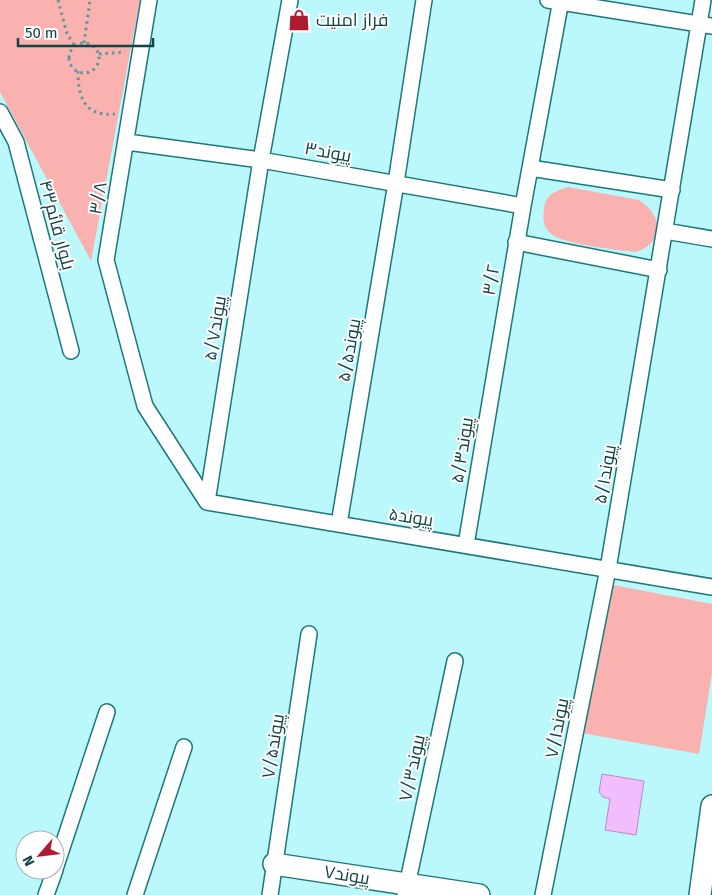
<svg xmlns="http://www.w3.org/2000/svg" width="712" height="895" viewBox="0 0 712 895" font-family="'Fira Sans',Cairo,sans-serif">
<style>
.green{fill:#f9b2b0}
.building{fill:#f2bdfc;stroke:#bb89c5}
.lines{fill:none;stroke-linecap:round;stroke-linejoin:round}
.street-casing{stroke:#1c777d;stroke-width:18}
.secondary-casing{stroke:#1c777d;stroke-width:24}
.path{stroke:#61979b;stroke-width:3;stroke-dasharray:2.5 4;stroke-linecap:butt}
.street{stroke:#fff;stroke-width:15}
.secondary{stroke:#fff;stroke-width:21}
.labels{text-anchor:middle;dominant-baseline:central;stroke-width:4;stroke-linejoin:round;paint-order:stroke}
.poi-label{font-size:18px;fill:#124346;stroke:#fff;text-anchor:start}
.street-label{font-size:18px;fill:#124346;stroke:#fff}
</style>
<rect width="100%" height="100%" fill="#bbf8fc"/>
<!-- green -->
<path class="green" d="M0 0H140L91 261 0 92Z
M568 187 639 200C663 215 665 243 636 252 618 250 560 244 550 233 542 226 543 218 544 208 546 194 556 191 568 187Z
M608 584 712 604V673L699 754 582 733Z"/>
<!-- building -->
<path class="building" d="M602 774 644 781 636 835 605 830 610 799 603 797 599 792Z"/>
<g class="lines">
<!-- street casing -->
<g class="street-casing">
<path id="street" d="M149 0 106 260 145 406 207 502
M548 0 712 26
M0 112 16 142 71 351
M127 142 261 160 523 206
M530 168 672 190
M665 231 712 239
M516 242 659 270
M207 502 712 587
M207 502 261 160 290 0
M339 524 396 183 424 0
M466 545 523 206 561 0
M55 869 107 712
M46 895 55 870
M135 895 184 747
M270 895 309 634
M405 895 455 661
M543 895 608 569 703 0"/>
</g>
<!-- secondary casing -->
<g class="secondary-casing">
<path id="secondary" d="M274 864 479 895
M700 895 712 806"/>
</g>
<!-- path -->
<path class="path" d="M58 0 67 34 75 46
M84 43 90 0
M69 58a15 15 0 1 1 30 0a15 15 0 1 1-30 0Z
M99 54 125 52
M78 71C78 98 85 117 115 114"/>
<!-- street -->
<use href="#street" class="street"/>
<!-- secondary -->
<use href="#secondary" class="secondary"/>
</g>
<!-- icons -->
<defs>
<g id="shop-bare" transform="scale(1.725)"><path d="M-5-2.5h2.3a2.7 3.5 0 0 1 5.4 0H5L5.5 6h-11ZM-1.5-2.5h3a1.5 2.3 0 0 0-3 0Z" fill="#ae1a2f" stroke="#fff" stroke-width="2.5" paint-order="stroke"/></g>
</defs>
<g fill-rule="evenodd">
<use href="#shop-bare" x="299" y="20"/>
</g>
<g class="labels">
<!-- poi labels -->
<g class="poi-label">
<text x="316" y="20">فراز امنیت</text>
</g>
<!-- street labels -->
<g class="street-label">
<text transform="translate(328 152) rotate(10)">پیوند۳</text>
<text transform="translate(98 198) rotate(-80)">۳/۸</text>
<text transform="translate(57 225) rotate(75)">بلوار قائم۴۳</text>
<text transform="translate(491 280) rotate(-80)">۳/۲</text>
<text transform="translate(215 328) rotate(-81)">پیوند۵/۷</text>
<text transform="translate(349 350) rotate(-80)">پیوند۵/۵</text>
<text transform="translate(462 450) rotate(-81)">پیوند۵/۳</text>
<text transform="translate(605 474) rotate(-80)">پیوند۵/۱</text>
<text transform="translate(411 517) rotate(9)">پیوند۵</text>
<text transform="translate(557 728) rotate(-79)">پیوند۷/۱</text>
<text transform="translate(273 746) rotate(-81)">پیوند۷/۵</text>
<text transform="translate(412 768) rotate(-78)">پیوند۷/۳</text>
<text transform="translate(347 875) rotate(9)">پیوند۷</text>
</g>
</g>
<!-- north arrow -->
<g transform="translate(40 855) rotate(242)"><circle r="24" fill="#ffffff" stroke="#a0b4b5"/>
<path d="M0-4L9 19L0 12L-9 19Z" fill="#ae1a2f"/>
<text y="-8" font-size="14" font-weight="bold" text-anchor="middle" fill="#124346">N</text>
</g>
<!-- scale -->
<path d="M18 38v8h135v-8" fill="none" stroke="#124346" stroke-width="2.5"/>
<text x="25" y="38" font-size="15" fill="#124346" stroke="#ffffff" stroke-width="4" paint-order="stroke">50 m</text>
</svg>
